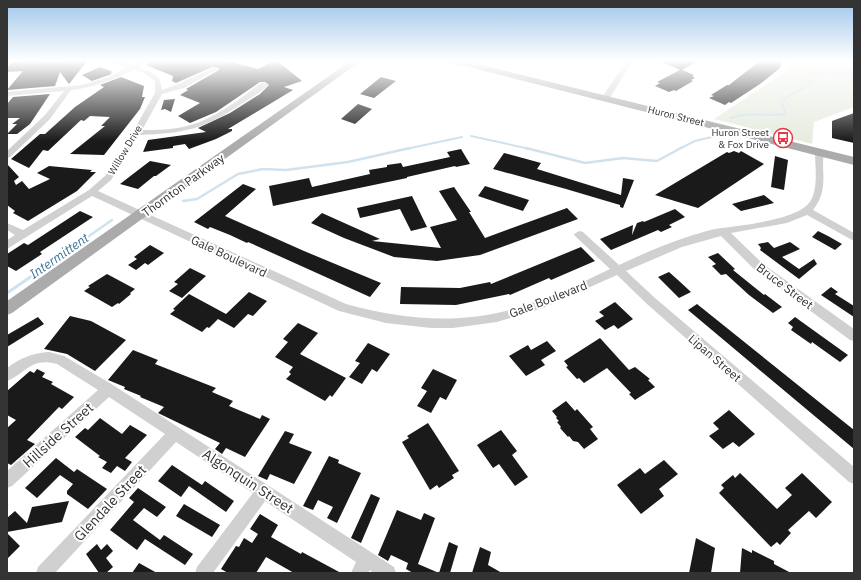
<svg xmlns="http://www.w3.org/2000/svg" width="861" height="580" viewBox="0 0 861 580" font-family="'IBM Plex Sans',sans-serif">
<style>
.green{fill:#e6ecdf}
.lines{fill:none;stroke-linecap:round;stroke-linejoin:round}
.stream-far2{stroke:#cfe2ee;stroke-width:2}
.stream-far1{stroke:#cfe2ee;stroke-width:2.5}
.stream{stroke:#cfe2ee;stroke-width:3}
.building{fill:#1a1a1a}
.minor{fill:#d0d0d0;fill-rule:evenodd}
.major{fill:#ababab;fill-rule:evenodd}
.labels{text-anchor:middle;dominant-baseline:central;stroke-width:4;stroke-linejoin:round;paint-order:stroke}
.far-street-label{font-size:10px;fill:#333;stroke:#fff}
.far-poi-label{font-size:10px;fill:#333;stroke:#fff;text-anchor:end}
.street-label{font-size:12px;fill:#333;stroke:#fff}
.water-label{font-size:13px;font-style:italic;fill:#3f7597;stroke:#fff}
.near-street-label{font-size:14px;fill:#333;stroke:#fff}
</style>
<rect width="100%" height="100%" fill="#fff"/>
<!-- green -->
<path class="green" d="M796 60H854V107L814 122 812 144 714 119 788 70Z"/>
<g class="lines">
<!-- stream-far2 -->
<path class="stream-far2" d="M730 118C748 111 767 117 786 114L781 101 810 84V74L826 71 842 75 854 68
M471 136 530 149
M406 149 462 137
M679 149 695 141 716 136"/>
<!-- stream-far1 -->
<path class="stream-far1" d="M526 148 585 163 623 158 657 161 681 148
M183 201 197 199 238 174 263 169 286 170 348 162 410 148
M52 262 112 220"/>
<!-- stream -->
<path class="stream" d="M7 293 54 261"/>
</g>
<!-- building -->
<path class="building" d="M37 60H44L43 62 88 60 69 84 60 72 55 86 7 90 23 71 7 72V69L11 62Z
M154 60H225L258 69 276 60 302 81 284 87 293 90 228 129H232V131L216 139 189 149 185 144 173 146V148L143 152 148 140 206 132 198 128 230 113 260 94 269 85 265 82H260L216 112 190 123 178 116 200 103 180 95 188 90 186 89 219 70V68L212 67 176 83 172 81 173 76 146 65Z
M658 60H700L682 70 694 75 692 76 695 78 691 80 693 81 676 91 674 90 669 92 655 86 660 83 657 82 680 70Z
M761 60H782L780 68 760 84 731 103 729 102 725 105 709 98 714 96 711 95 727 85H729Z
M100 67 113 72 110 73 112 74 92 81 82 75Z
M121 77 144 86 142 97H145L140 109 104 155 70 154 105 126H101L110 117 90 116 84 121 81 120 48 151 43 150 29 168 11 159 40 134H45L75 107 104 87 100 85Z
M381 77 396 81 374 98 360 94Z
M50 94 30 124 17 134H7L17 124H12L20 118H7V104L13 97Z
M175 99 171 112 165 109 161 110 164 100Z
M358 104 372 109 355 124 341 119Z
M854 113V143L832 138V121Z
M461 149 470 164 456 167 455 166 407 177V178L273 206 269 186 309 178 312 187 370 174 369 170 387 167V165L401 163 403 167 450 157 447 152Z
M734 151 739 153 741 151 764 164 698 208 655 195 727 152 729 153Z
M504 153 541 163 537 169 621 195 623 178 634 180 623 208 620 207V205L566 189 493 169Z
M775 156 788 160 784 190 771 187Z
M150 161 171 165 156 176H154L138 189 120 184Z
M7 164 19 177 14 181 16 185 22 181 29 189 50 179 37 173 49 166 92 170 90 172H96L77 191 28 221 13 213 15 211 7 205Z
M243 184 256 189 225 216 304 251 381 283 370 297 248 242 247 243 230 235 210 227 208 229 194 222Z
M485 186 529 200 523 211 478 196Z
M454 187 471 212H469L485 238 567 208 578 219 480 255 437 261 394 257 344 238 311 223 322 213 380 239 372 241 441 248 430 227 457 220 439 191Z
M764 195 774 203 741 211 732 204Z
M412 196 427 227 411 231 400 209 360 218 357 208Z
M675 209 685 217 669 225 672 227 661 232 658 230 611 250 600 239 633 225 632 235 637 223 643 221 644 222Z
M80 211 93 217 40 252 42 254 16 271 7 266V254L24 243 28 245Z
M818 231 828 236 842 244 835 250 812 237Z
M768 242 774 248 790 242 800 249 782 257 799 269 814 259 817 264 799 279 760 250 761 248 758 244Z
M150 245 164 253 148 265 145 263 136 270 128 265 137 259 134 257Z
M581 247 595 261 551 280 549 278 510 295 509 294 456 305 400 304 401 287 460 288 490 282 491 284Z
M718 253 735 269 733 270 764 295 765 294 782 307 773 313 749 295 726 274 721 275 712 266 716 264 708 257Z
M190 268 206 276 182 298 169 291 178 284 174 282Z
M669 272 678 280 691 292 679 298 658 277Z
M107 274 135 289 130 293 131 294 119 304 118 303 112 307 84 291 90 287 88 286Z
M831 287 838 292 835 294 854 306V317L821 295Z
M249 292 267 301 253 316 248 314 234 328 218 319 209 328 207 327 202 332 170 314 175 310 173 309 189 294 226 314Z
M615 302 633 319 618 329 614 325 605 330 595 321 604 316 599 312Z
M697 304 854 430V449L688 310Z
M70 316 91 321 126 340 95 371 67 354 44 349Z
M38 317 44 324 7 347V335Z
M795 317 820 335 848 355 840 362 812 342 811 344 791 330 793 327 788 323Z
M298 323 318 333 300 354 346 378 332 397 330 395 325 401 286 379 291 374 289 372 293 367 275 357 288 342 283 339Z
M600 338 629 370 635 367 650 379 648 380 655 387 635 400 629 394 631 393 607 368 584 383 579 378 577 379 566 367 568 366 564 361Z
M547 341 556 351 541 360 545 365 526 376 509 356 528 345 531 350Z
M368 343 390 354 377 372 372 369 362 384 349 377 360 363 355 361Z
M133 350 158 360 155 364 216 388 212 392 233 401 229 406 260 419 262 415 270 419 245 457 226 448 222 454 215 449 220 443 158 413 164 407 140 397 141 396 124 389 125 387 108 380Z
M37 369 45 373 42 377 53 382 51 384 74 397 62 409 59 407 27 440 35 444 11 465 7 463V428L16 420 7 415V391L30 371 34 373Z
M433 369 457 380 446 400 440 397 431 413 417 406 427 391 421 388Z
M566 401 575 411 577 409 593 427 590 429 598 439 584 449 578 442 573 441 569 436 568 437 560 428 561 427 557 422 559 421 556 418 557 417 552 411Z
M729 410 755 434 739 447 733 442 723 449 709 436 719 429 713 423Z
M100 418 122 434 130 425 147 435 125 458 132 462 125 471 117 466 111 473 102 468 107 462 98 457 100 456 75 437 85 428 88 430Z
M428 423 459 471 452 475 454 478 439 488 437 485 430 490 402 442 409 438 407 436Z
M501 430 517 451 512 455 528 477 515 486 499 464 493 468 477 445Z
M285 431 294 434 289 443 312 452 294 484 270 474 267 480 258 476Z
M329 456 339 460 338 463 361 473 337 523 327 518 333 507 318 500 313 510 303 506Z
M56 458 74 472 77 469 107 489 88 509 67 494V491L73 484 60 475 37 498 25 488Z
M664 460 678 474 659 489 664 496 641 514 617 485 640 468 645 474Z
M172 465 202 485 205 481 234 501 226 512 189 486 181 497 158 481Z
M740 473 777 509 792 495 785 488 802 473 832 502 816 518 809 511 788 530 791 533 780 545 777 542 771 547 719 493 724 488 721 485 733 475 735 478Z
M138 488 166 507 157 517 144 508 133 520 160 540 164 535 193 554 185 565 145 539 137 550 110 530 134 502 129 498Z
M371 494 380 498 361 543 351 538Z
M69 501 62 522 7 532V518L15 511 27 523 32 507Z
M184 504 220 525 212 537 176 516Z
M397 510 421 520 424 513 435 518 418 564 439 573 449 542 458 546 450 573H413L406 569 408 563 391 555 388 561 378 555Z
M260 514 278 525 271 537 301 554 302 552 341 573H294L266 557 256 573H228L221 569 236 546 239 547 244 538 252 543 258 534 250 529Z
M7 533 20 546 7 559Z
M696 538 715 548 711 573H689Z
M97 544 101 550 107 544 113 551 106 558 113 567 106 573H99L86 554Z
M480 547 491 552 488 565 502 573H472Z
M742 548 752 553V550L774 561V564L791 573H740Z
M139 563 157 573H132Z"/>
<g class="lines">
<!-- minor -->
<path class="minor" d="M107 60H116L133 65 145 60H153L139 68C152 72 161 75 162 90L178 84 213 68 218 69 184 88 162 94 142 130C157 130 172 130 187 126 215 119 239 99 261 83H264L268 85C261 92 251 98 243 103 203 130 185 133 139 135L111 180 98 191 346 304C403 320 463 325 520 307 551 297 581 283 610 269L575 236 574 234 579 231 583 232 619 265C642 254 666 244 690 236 700 233 712 229 722 228 744 225 795 220 809 203 819 190 815 167 815 152L819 149 822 150C824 155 823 161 823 166 824 183 824 197 813 210L854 233V241L807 215 787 223 731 233 763 264 854 329V341L850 340 755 270 721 236 682 247 626 271 655 298 854 467V484L849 482 647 304 617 275 543 308 497 322 453 328H431L386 323 339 311 92 196 7 249V240L15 235 7 230V223L23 230 89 190 105 176 116 161 155 93V81L144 73 134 70C114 79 93 88 71 90L50 119 10 157 7 158V151L45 115 64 91 7 96V92L82 85 109 77 127 68 108 61Z
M627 60H633L608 101H602L601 99Z
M49 352 64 356 113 385 394 567 396 573H373L370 570 368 573H351L356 562 265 501 213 573H195L197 567 253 493 176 442 55 573H36L38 567 165 434 109 397 12 486 7 488V471L98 390 57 364C30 357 27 373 7 381V368C20 358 33 353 49 352Z"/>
<!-- major -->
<path class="major" d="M352 60H362L12 313 7 315V301Z
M448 60H462L854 157V165L449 62Z"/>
</g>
<!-- sky -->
<linearGradient id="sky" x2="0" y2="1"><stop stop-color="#9ec6ea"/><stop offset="0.43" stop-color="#fff"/><stop offset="1" stop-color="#fff" stop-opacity="0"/></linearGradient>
<rect width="861" height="141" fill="url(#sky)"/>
<!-- icons -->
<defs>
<g id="bus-ring" transform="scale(1)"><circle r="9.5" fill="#fff" stroke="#e63946" stroke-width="1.5"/><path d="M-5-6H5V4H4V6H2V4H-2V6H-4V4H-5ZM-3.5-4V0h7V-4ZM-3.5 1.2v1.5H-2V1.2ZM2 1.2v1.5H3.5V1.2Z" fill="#e63946"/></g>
</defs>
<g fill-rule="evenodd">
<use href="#bus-ring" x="783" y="138"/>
</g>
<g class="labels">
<!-- far-street labels -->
<g class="far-street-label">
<text transform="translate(676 116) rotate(14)">Huron Street</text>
<text transform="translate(125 150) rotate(-59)">Willow Drive</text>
</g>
<!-- far-poi labels -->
<g class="far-poi-label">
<text x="769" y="132">Huron Street<tspan x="769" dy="12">&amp; Fox Drive</tspan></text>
</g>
<!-- street labels -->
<g class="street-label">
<text transform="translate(183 185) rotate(-36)">Thornton Parkway</text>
<text transform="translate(229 256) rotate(25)">Gale Boulevard</text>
<text transform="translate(785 286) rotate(37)">Bruce Street</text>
<text transform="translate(548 299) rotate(-21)">Gale Boulevard</text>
<text transform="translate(715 358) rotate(41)">Lipan Street</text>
</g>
<!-- water labels -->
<g class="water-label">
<text transform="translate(59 256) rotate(-35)">Intermittent</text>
</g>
<!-- near-street labels -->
<g class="near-street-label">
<text transform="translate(58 435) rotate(-42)">Hillside Street</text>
<text transform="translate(248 481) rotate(33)">Algonquin Street</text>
<text transform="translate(110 503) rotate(-47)">Glendale Street</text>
</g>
</g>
<!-- border -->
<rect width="861" height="580" fill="none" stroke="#333333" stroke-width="16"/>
</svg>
